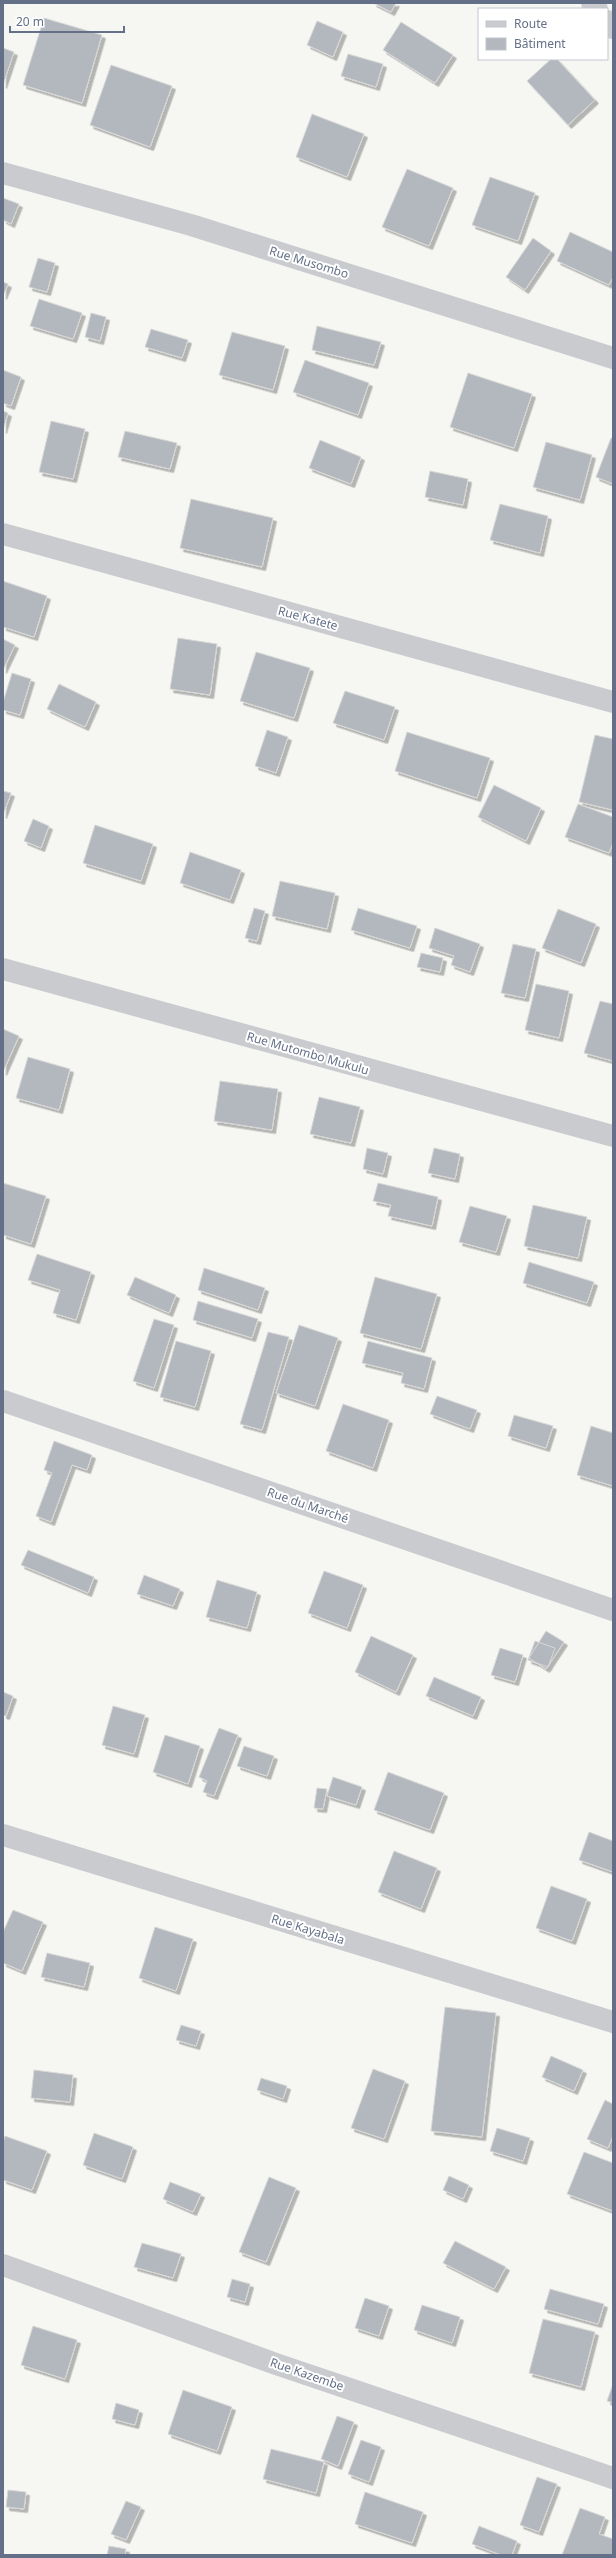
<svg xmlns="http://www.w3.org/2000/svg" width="616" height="2558" viewBox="0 0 616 2558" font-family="'Noto Sans',sans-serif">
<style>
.building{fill:#b3b8bf;stroke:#d8d8d6;filter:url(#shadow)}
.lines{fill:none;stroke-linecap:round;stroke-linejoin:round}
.minor{stroke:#c9cbcf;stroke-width:22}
.labels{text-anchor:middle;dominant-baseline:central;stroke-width:4;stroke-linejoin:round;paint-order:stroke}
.street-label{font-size:12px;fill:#637087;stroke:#fff}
</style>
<defs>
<filter id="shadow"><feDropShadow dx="3.5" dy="3.5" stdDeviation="0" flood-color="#0004"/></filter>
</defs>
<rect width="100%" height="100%" fill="#f6f7f3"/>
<!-- building -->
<path class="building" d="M373 3H396L391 12Z
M44 18 102 35 82 103 23 85Z
M317 21 343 32 333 57 307 45Z
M401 22 453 55 435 83 383 50Z
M3 48 14 52 3 85Z
M348 54 383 64 376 87 341 76Z
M551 59H557L595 100 568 125 527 81Z
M111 65 172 86 150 147 90 125Z
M312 114 364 134 347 177 296 157Z
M407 169 453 188 429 246 382 227Z
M490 177 535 193 518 241 472 225Z
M3 198 19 204 11 224 3 220Z
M570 232 613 252V277L609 285 557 261Z
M533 238 551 251 525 290 506 277Z
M38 258 55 263 47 292 29 287Z
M3 282 8 284 3 296Z
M39 299 82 313 73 339 30 326Z
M91 313 106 317 100 341 85 337Z
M317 326 381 342 374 365 312 350Z
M151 329 188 340 182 358 145 347Z
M232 332 285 346 273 390 219 375Z
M305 360 369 383 358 415 293 392Z
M3 370 21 377 11 406 3 403Z
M468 373 532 394 514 448 450 427Z
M3 411 8 413 3 430Z
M51 421 85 429 73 479 39 472Z
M125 431 177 443 170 469 118 457Z
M611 438H613V484L596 477Z
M320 440 361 457 351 484 309 468Z
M546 442 592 455 580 500 533 487Z
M430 471 468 479 463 505 425 497Z
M191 499 273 518 262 567 180 548Z
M500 504 548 516 540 553 490 540Z
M3 581 47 596 34 637 3 627Z
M178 638 217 644 210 695 170 689Z
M3 639 15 645 3 670Z
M256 652 310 668 294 718 240 701Z
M12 673 31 679 20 715 3 710V702Z
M59 684 96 702 85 727 47 709Z
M345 691 395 707 384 740 333 723Z
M267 730 288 737 276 773 255 766Z
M407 732 490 758 477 798 395 771Z
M595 735 613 739V810L579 802Z
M494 785 541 808 526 841 478 817Z
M3 791 11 793 3 815Z
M578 804 613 817V843L609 853 565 837Z
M33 819 49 826 41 848 24 841Z
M95 825 153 844 141 881 83 863Z
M190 852 241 870 230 900 180 883Z
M280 881 335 893 327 929 272 916Z
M254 908 265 911 257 941 245 938Z
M358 908 417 926 410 948 351 930Z
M558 909 596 924 581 963 542 948Z
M435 928 480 944 470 972 451 965 454 956 429 948Z
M513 944 536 949 525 998 501 993Z
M421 953 443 958 440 972 417 967Z
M536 984 569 991 559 1038 525 1030Z
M600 1001 613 1004V1061L584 1053Z
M3 1029 19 1036 3 1072Z
M28 1057 70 1069 59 1110 16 1098Z
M220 1081 278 1089 272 1130 214 1121Z
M319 1097 360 1107 351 1143 310 1134Z
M367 1148 388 1153 383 1174 363 1169Z
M434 1148 460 1154 455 1179 428 1173Z
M3 1183 46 1196 31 1244 3 1235Z
M378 1183 438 1197 432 1226 388 1216 391 1205 373 1201Z
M533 1205 587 1217 578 1258 524 1246Z
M470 1206 507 1216 496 1252 459 1242Z
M37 1254 91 1272 76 1320 53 1313 60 1290 28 1280Z
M529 1262 594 1282 587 1303 523 1283Z
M204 1268 265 1288 258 1310 198 1290Z
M135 1277 176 1295 169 1313 127 1295Z
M375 1277 437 1294 421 1349 360 1333Z
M198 1301 258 1319 252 1338 193 1320Z
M154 1319 174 1325 154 1388 133 1381Z
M299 1325 338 1338 315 1406 276 1393Z
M268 1332 289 1337 262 1430 240 1424Z
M176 1341 211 1351 195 1407 160 1397Z
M368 1341 432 1358 424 1389 401 1383 403 1373 362 1363Z
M437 1396 477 1410 470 1429 430 1414Z
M343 1404 389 1420 373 1468 326 1451Z
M514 1415 553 1426 546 1448 508 1436Z
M591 1426 613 1433V1486L577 1475Z
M54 1441 92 1455 87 1470 72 1465 51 1522 36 1516 52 1473 44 1470Z
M28 1550 94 1577 88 1593 21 1565Z
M324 1571 363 1585 347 1628 308 1613Z
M144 1575 180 1589 173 1606 137 1594Z
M217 1580 257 1592 247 1628 206 1617Z
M546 1631 564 1642 546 1669 529 1658Z
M371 1636 413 1655 396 1692 355 1672Z
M535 1641 555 1648 548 1667 528 1660Z
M500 1648 523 1655 515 1682 491 1675Z
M434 1677 481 1697 473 1716 426 1696Z
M3 1692 13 1696 6 1716 3 1715Z
M113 1706 145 1715 134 1754 102 1745Z
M219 1728 238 1735 214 1796 203 1792 207 1781 199 1777Z
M165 1735 200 1746 188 1784 153 1772Z
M244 1746 274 1756 267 1776 237 1766Z
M388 1772 444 1793 430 1830 374 1810Z
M333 1777 362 1787 356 1805 327 1796Z
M317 1788 327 1789 323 1809 314 1808Z
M589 1832 613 1841V1872L579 1860Z
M394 1851 437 1868 421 1909 378 1892Z
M551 1886 587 1899 572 1941 536 1928Z
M13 1910 43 1922 22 1971 3 1963V1932Z
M155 1927 193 1939 176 1991 139 1978Z
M47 1953 90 1963 84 1987 41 1977Z
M445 2007 496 2013 482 2137 431 2131Z
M181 2025 201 2031 196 2046 176 2040Z
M551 2056 583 2070 574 2091 542 2077Z
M373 2069 405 2081 384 2139 351 2128Z
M34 2070 73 2075 70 2102 31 2098Z
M261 2078 287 2086 283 2099 257 2090Z
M605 2100 613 2104V2136L608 2148 587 2139Z
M497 2128 530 2138 523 2161 490 2151Z
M94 2133 133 2147 122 2179 83 2165Z
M5 2136 47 2151 32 2190 3 2180V2142Z
M584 2152 613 2163V2211L567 2194Z
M449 2176 469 2185 463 2199 443 2190Z
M269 2177 296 2188 266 2262 239 2252Z
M170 2182 201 2194 193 2212 163 2199Z
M455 2241 506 2267 494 2289 443 2263Z
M142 2243 181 2254 173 2278 134 2267Z
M232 2279 250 2284 245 2302 227 2297Z
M550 2289 604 2304 598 2324 544 2309Z
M365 2298 389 2306 379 2336 355 2328Z
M422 2305 460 2317 452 2343 414 2330Z
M543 2319 595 2332 581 2387 529 2373Z
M33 2326 77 2340 65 2379 21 2365Z
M613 2384V2403L607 2401Z
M183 2390 232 2407 217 2451 168 2434Z
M116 2403 139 2410 135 2425 112 2419Z
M337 2416 354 2422 338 2466 321 2459Z
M361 2440 381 2447 369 2482 348 2474Z
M271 2449 324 2462 316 2493 263 2479Z
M537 2477 557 2484 539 2532 520 2525Z
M8 2490 26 2492 24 2509 6 2507Z
M365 2492 423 2512 412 2543 355 2524Z
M126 2501 141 2507 126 2540 111 2534Z
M580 2508 605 2517 599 2534 613 2539V2555H562Z
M479 2526 517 2541 512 2555H501L472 2544Z
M109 2546 126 2549 125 2555H107Z"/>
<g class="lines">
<!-- minor -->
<path class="minor" d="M592 3 597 9
M607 21 613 28
M3 173 191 225 613 358
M3 534 613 702
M3 969 613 1136
M3 1401 613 1610
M3 1835 613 2022
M3 2265 276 2364 613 2478"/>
</g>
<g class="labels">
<!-- street labels -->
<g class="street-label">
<text transform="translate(309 262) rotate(17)">Rue Musombo</text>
<text transform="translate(308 618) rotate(15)">Rue Katete</text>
<text transform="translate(308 1053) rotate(16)">Rue Mutombo Mukulu</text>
<text transform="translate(308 1505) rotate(19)">Rue du Marché</text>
<text transform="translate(308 1929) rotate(17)">Rue Kayabala</text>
<text transform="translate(307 2374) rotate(19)">Rue Kazembe</text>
</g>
</g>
<!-- border -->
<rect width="616" height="2558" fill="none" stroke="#637087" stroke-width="8"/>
<!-- legend -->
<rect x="478" y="8" width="130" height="52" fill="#ffffff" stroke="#c1c6cf"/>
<rect x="486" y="21" width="20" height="6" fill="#c9cbcf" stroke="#c1c6cf"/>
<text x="514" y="28" font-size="12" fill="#637087">Route</text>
<rect x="486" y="38" width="20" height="12" fill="#b3b8bf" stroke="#c1c6cf"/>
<text x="514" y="48" font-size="12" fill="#637087">Bâtiment</text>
<!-- scale -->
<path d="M10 26v6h114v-6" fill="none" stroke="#637087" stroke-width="2"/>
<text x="16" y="26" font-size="12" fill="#637087" stroke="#ffffff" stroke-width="3" paint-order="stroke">20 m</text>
</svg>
